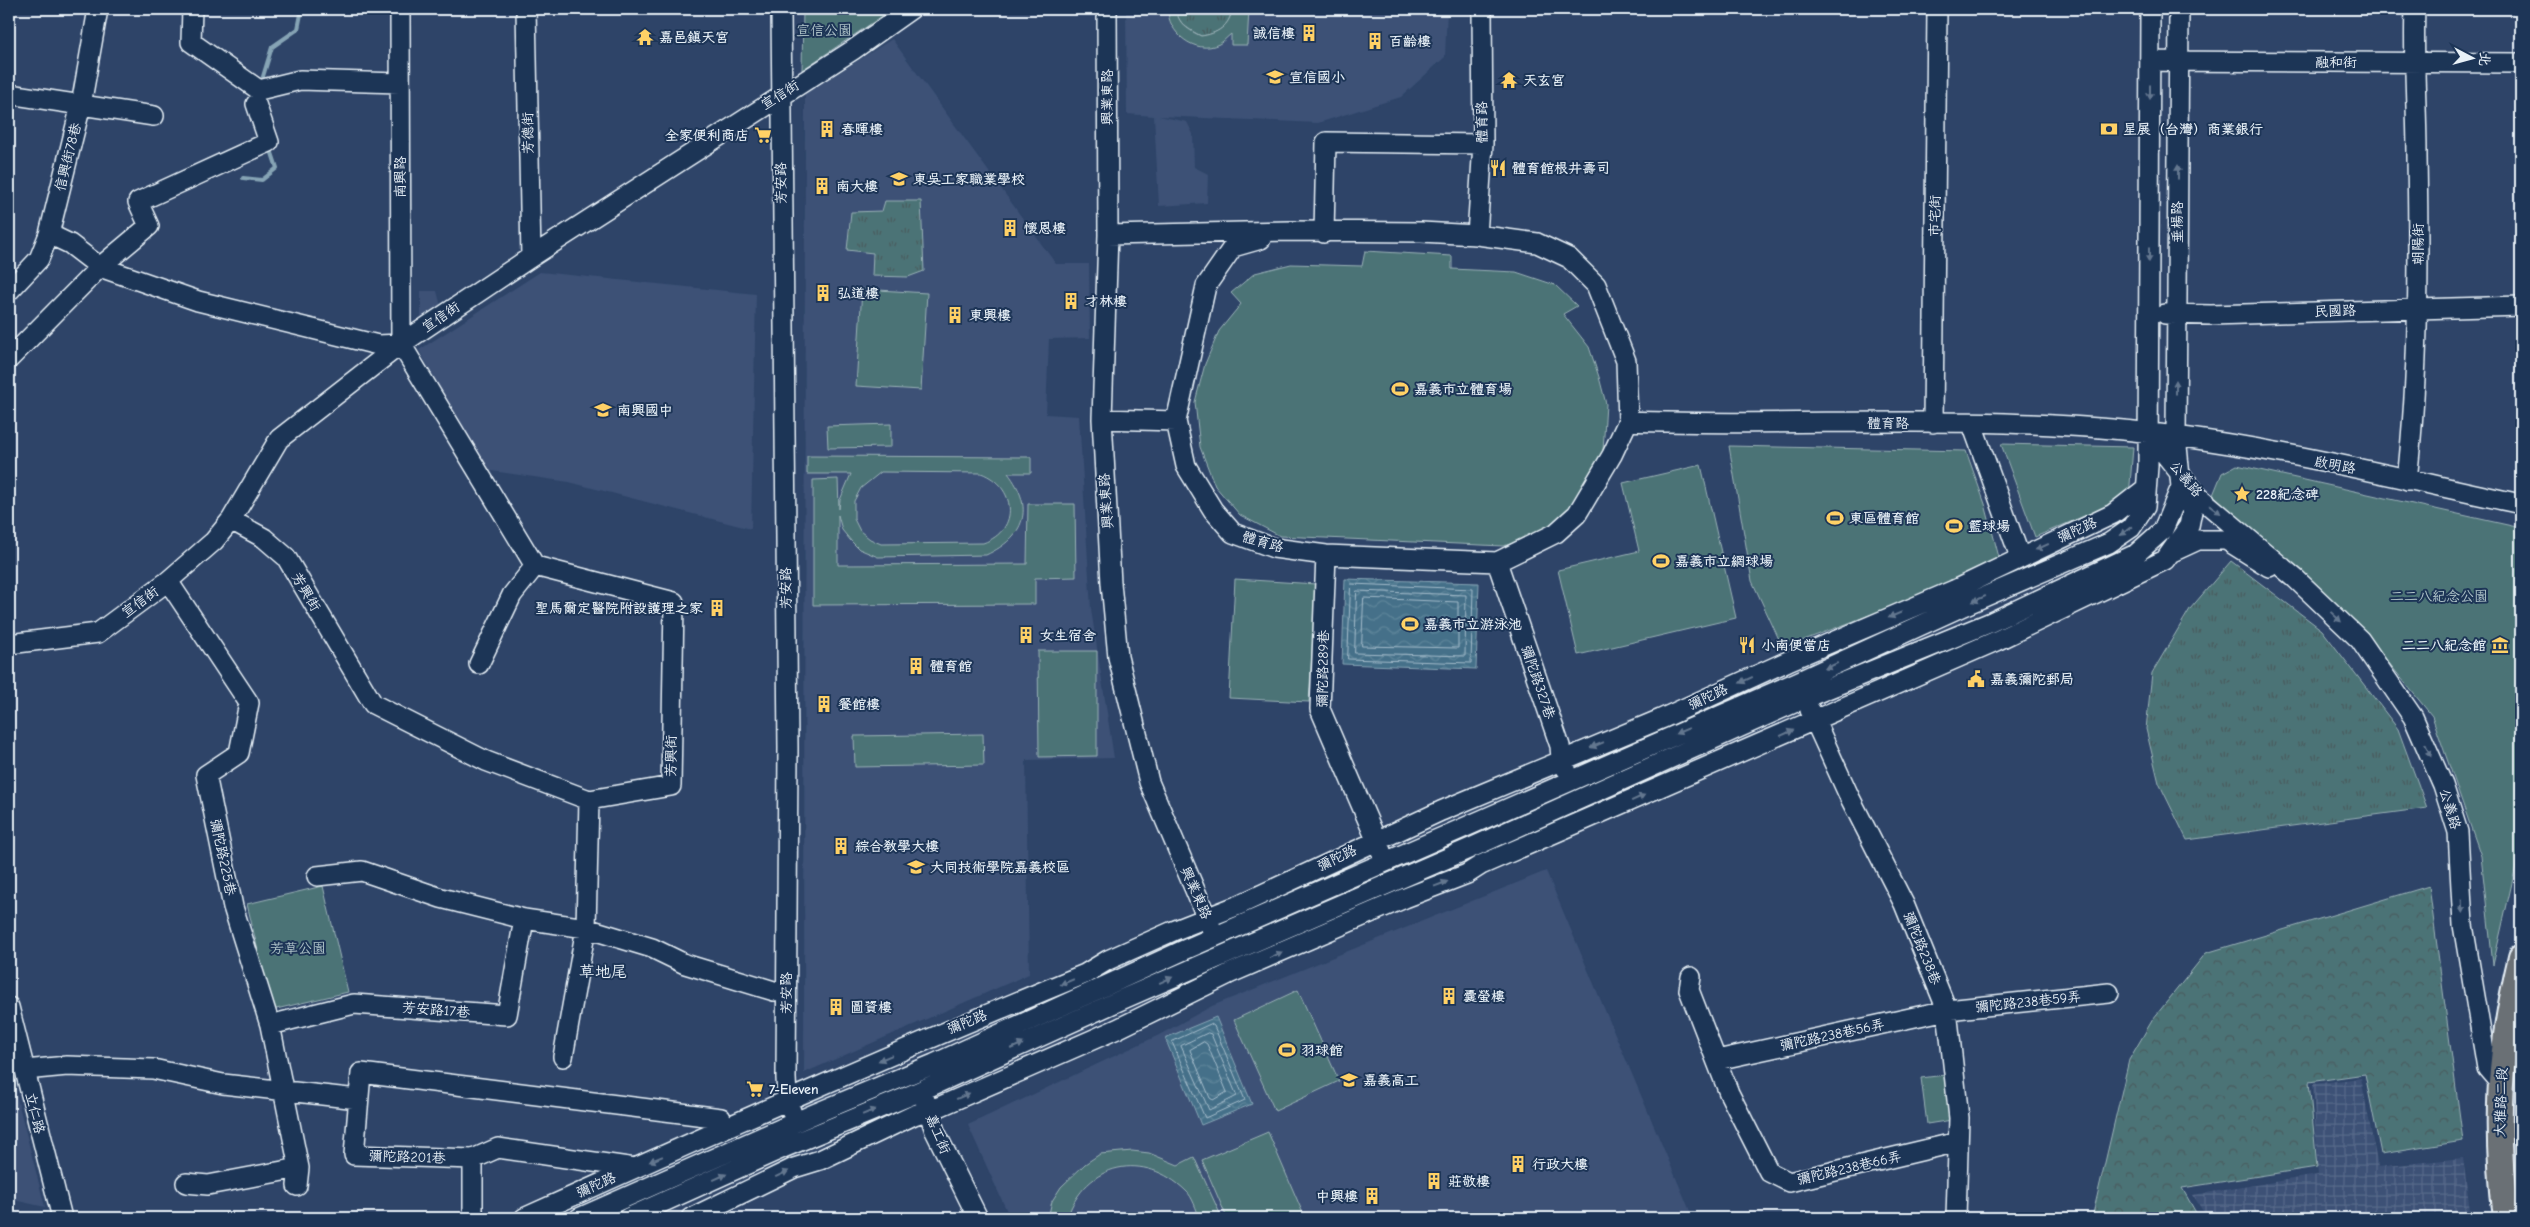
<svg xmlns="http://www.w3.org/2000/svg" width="2530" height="1227" viewBox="0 0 2530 1227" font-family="'Comic Neue','LXGW WenKai TC',sans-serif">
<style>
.built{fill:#3c5176}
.industrial{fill:url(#industrial-grid)}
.grass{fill:url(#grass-tufts);stroke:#9ab2b7}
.forest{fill:url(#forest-crowns);stroke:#9ab2b7}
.green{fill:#4c7376;stroke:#9ab2b7;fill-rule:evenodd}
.water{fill:url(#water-waves);stroke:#86a4b5}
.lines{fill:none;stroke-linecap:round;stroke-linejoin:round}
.shore{stroke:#a6bdcc;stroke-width:1}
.stream{stroke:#86a4b5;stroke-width:4}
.minor-casing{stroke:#e8f1f8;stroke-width:22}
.major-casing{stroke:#e8f1f8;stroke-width:28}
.minor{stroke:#1d3557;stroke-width:19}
.major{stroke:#6b6f75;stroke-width:24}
.oneway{fill:#64778f}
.labels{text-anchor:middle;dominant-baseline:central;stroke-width:4;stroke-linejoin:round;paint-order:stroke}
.park-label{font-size:14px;fill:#b1c5ca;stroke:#1d3557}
.poi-label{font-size:14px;font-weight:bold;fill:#e8f1f8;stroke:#1d3557;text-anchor:start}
.street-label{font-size:14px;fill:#e8f1f8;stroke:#1d3557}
.quarter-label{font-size:16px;fill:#e8f1f8;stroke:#1d3557}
</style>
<defs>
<pattern id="industrial-grid" width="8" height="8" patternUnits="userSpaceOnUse" patternTransform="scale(1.25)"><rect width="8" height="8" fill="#3c5176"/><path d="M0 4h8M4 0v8" fill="none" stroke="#586a8a"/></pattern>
<pattern id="grass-tufts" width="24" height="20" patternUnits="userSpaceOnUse" patternTransform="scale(1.25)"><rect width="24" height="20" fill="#4c7376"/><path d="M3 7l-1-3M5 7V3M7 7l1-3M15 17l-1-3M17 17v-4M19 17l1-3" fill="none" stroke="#495b5e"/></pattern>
<pattern id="forest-crowns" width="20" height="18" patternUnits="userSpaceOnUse" patternTransform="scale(1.25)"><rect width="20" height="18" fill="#4c7376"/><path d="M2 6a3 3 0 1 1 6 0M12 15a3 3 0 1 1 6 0" fill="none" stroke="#495b5e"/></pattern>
<pattern id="water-waves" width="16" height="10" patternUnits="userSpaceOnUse" patternTransform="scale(1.25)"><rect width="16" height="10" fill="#447089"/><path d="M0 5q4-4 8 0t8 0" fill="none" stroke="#5f859a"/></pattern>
</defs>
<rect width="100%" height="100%" fill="#2e4468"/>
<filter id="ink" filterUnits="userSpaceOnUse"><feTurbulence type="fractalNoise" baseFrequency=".02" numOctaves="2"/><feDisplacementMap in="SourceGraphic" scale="10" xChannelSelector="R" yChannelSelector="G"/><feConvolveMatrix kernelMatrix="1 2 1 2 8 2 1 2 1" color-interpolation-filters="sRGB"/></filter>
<g filter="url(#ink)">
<!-- built -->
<path class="built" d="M1126 9H1447L1445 57 1401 97 1318 123 1159 116 1187 122 1193 134 1194 167 1208 174 1207 203 1159 206 1154 116 1127 114Z
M892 39 1056 264H1089L1090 338 1049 339 1046 414 1079 416 1091 609 1114 758 1026 760 1029 974 804 1073 805 94Z
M540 272 756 294 751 529 569 482 485 470 419 350Z
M421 291H437L442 310 421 318Z
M1546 871 1693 1218H1010L968 1125 1159 1035 1212 1006Z
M9 1090H15L45 1207 9 1199Z"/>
<!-- industrial -->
<path class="industrial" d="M2361 1078 2378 1167 2463 1158 2471 1218H2207L2193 1195 2318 1175 2313 1084Z"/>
<!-- grass -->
<path class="grass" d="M1177 9H1232C1230 26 1217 34 1201 36 1190 30 1176 23 1177 9Z
M885 201H921L924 271 908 277 872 276 873 253 847 250 851 212 882 211Z
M2231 561 2322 630 2398 729 2427 808 2187 840 2159 783 2146 729 2152 673 2190 609Z"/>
<!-- forest -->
<path class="forest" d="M2429 886 2463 1141 2381 1154 2365 1074 2309 1082 2317 1167 2182 1188 2199 1218H2092L2129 1060 2153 1019 2206 953Z"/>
<!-- green -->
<path class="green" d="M803 9H893L802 70Z
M1168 9H1177C1176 23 1190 31 1201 36 1217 34 1230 26 1232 9H1249L1247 45H1231V34C1227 37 1223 42 1219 44 1195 56 1167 32 1168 9Z
M1365 251 1452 256V269L1516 272 1555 285 1577 306 1563 314 1589 347 1599 377 1606 404 1603 451 1579 500 1557 522 1535 538 1503 546 1280 536 1240 515 1215 486 1200 447 1195 402 1205 364 1219 331 1241 304 1231 293 1255 273 1291 264 1362 266Z
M862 289 927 293 921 390 856 386Z
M891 424V447L828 448 827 426Z
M2001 444 2133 447 2129 497 2035 537Z
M1729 446 1966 451 1985 504 2001 565 1783 648 1752 581Z
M807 456 1031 457V473H1008C1035 508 1025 537 986 555L878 557 859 549 851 541 842 530 838 515V565L1027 564 1028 504H1075L1076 577 1035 578V604L813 605V480L838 479 839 509 840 500 851 474H807ZM881 472 981 473C1016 486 1021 530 983 543L881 544 870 539 860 531 854 519V501L861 488Z
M1701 465 1736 618 1578 655 1558 570 1639 551 1623 483Z
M2237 465 2521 528V844L2493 965 2481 856 2432 716 2371 641 2213 495 2222 473Z
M1235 579 1316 584 1309 702 1229 698Z
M1038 651H1097V756L1039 757Z
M983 734 984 765 855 767 854 736Z
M323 886 348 992 272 1010 247 904Z
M1298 990 1339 1081 1275 1111 1234 1020Z
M1945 1075 1952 1120 1927 1124 1921 1078Z
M1268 1132 1305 1218H1227L1202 1160Z
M1132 1151 1149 1153 1178 1165 1194 1157 1222 1218H1200C1196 1210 1193 1197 1186 1191 1144 1150 1086 1162 1067 1218H1048L1052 1201 1061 1187 1085 1164 1100 1154Z"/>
<!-- water -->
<path class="water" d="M1345 579 1479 583 1476 669 1342 664Z
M1216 1017 1252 1104 1201 1125 1165 1038Z"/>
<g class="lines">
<!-- shore -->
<path class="shore" d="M1351 584 1473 589 1471 663 1348 659Z
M1357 591 1466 595 1465 656 1355 653Z
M1364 598 1458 602V648L1362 646Z
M1211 1024 1214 1026 1245 1100 1205 1118 1172 1042Z
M1208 1033 1211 1034 1237 1096 1209 1110 1181 1046Z
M1204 1042 1207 1044 1227 1092 1213 1100 1210 1098 1190 1050Z"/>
<!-- stream -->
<path class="stream" d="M261 83 272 47 298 29 302 9
M243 178 262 180 277 168 270 147"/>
<!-- minor casing -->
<g class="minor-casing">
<path id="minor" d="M192 9 191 42 259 90 300 80 399 83
M400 9 401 344
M526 9 531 257
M781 9 788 748 786 1078 787 1099 791 1111
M1107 9 1108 235 1102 419 1111 583 1118 657 1149 782 1212 930
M2150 61 2521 63
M9 94 154 116
M1324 233 1326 142 1483 144
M49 234 70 244 100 267 198 301 378 345 401 344
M1108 235 1291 231 1421 232 1477 235 1537 243 1569 258 1596 285 1626 361 1628 421C1789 427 1951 415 2112 429 2250 441 2386 475 2521 504
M1477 235 1483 144 1482 9
M1261 239 1233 247 1206 286 1176 421 1186 466 1213 510 1233 533 1274 548 1326 555 1497 562 1556 533 1577 514 1612 455 1628 421
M9 291 39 259 49 234 81 105 98 9
M2165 314 2211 315 2521 306
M9 359 100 267 149 226 138 202 269 142 256 104
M1102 419 1176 421
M1933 423 1937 9
M1972 424 2020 557
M2148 433 2198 496 2296 579 2360 640 2413 717 2443 785 2458 832 2463 925 2487 1068 2499 1082
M2407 480C2419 372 2419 265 2417 157 2417 107 2413 58 2415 9
M231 520 264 538 286 557 373 704 486 761 589 800 671 786 674 602 535 566 401 344
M2172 552 2198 540H2226L2269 567
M1326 555 1320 709 1381 851
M1497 562 1560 746 1561 759 1566 769
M168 581 249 703 239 753 206 775 233 907 270 1025 299 1168
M9 644 98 633 168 581 214 541 231 520 279 439 401 344 531 257 853 50 911 9
M479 664 512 595 535 566
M1810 710 1850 798 1904 904 1947 1010 1959 1118 1956 1218
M317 876 362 871 441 898 524 919 586 928 652 948 685 964 774 991
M1691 977 1689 990 1729 1093 1769 1172 1789 1182 1958 1142
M9 1007 62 1218
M270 1025 354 1004 507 1015 524 919
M563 1057 586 928 589 800
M1717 1060 1947 1010 2109 993
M25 1070 67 1066 153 1069 223 1084 358 1099
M924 1097 935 1131 978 1218
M473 1159 498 1148 635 1168
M186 1183 208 1185 299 1168 297 1186
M473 1218V1159L354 1155 361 1073 721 1118
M524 1218C710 1134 896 1051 1085 974L1108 960 1173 931 1239 905 1441 811 1661 719 1788 661 1954 590 2113 514 2145 489
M579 1218 814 1114 934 1064 1182 951 1797 682 1963 606 2109 543 2131 528 2145 507 2148 466 2150 9
M628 1218 783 1148 909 1096 1123 999 1473 847 1805 698 1989 623 2136 554 2163 530 2181 487
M691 1218 794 1168 820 1160 914 1115 941 1106 1117 1029 1231 973 1405 898 1467 874 1481 865 1996 641 2165 560 2189 526 2192 511 2181 487 2176 436 2179 9"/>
</g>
<!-- major casing -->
<g class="major-casing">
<path id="major" d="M2506 1218C2494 1124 2499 1049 2521 957"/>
</g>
<!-- minor -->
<use href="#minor" class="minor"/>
<!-- major -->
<use href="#major" class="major"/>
</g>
<!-- one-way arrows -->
<defs><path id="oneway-solid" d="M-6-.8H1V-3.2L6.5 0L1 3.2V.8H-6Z" transform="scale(1.25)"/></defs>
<g class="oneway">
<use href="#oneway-solid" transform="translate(2150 92) rotate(90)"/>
<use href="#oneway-solid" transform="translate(2178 172) rotate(-90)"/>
<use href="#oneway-solid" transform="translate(2149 255) rotate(90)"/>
<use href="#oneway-solid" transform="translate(2176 387) rotate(-90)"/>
<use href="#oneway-solid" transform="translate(2215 509) rotate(38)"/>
<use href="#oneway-solid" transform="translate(2126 531) rotate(142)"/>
<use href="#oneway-solid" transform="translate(2042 547) rotate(156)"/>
<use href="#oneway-solid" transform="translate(1979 599) rotate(156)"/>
<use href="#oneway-solid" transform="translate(1895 615) rotate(157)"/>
<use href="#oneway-solid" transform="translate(2336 617) rotate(43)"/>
<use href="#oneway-solid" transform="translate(1831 666) rotate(155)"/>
<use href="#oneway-solid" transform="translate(1746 680) rotate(155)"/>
<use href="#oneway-solid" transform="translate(1682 731) rotate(157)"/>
<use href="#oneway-solid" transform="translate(1787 733) rotate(-24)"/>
<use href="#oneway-solid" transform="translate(1597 745) rotate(158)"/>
<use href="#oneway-solid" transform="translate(2428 750) rotate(66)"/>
<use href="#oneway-solid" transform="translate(1638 798) rotate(-24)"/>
<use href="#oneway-solid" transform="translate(1441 884) rotate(-21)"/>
<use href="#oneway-solid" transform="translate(2462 906) rotate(87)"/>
<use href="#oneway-solid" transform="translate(1276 955) rotate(-24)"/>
<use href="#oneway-solid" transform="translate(1166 980) rotate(-24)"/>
<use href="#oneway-solid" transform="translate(1067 982) rotate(158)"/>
<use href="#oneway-solid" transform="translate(1017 1046) rotate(-24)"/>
<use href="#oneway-solid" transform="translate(885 1058) rotate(157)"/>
<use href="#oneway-solid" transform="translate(963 1096) rotate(-24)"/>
<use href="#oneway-solid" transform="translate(869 1112) rotate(-23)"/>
<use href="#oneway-solid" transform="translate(656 1159) rotate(157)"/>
<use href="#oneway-solid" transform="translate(782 1174) rotate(-25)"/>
<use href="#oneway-solid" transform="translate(720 1177) rotate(-24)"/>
</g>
</g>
<!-- icons -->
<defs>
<g id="building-bare" transform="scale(1.35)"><path d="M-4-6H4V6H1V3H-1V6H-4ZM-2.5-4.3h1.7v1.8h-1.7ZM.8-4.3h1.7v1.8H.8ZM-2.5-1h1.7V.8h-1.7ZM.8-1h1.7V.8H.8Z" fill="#ffd166" stroke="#1d3557" stroke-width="2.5" paint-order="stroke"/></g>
<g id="temple-bare" transform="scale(1.35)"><path d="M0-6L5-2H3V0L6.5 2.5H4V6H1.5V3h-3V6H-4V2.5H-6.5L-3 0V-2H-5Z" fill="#ffd166" stroke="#1d3557" stroke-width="2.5" paint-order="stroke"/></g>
<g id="school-bare" transform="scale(1.35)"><path d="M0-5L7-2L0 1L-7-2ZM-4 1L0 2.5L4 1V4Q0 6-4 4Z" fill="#ffd166" stroke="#1d3557" stroke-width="2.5" paint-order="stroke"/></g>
<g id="bank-bare" transform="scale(1.35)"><path d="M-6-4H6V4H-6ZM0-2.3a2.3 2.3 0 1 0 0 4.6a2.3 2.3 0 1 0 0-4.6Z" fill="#ffd166" stroke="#1d3557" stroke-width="2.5" paint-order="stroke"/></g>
<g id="supermarket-bare" transform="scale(1.35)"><path d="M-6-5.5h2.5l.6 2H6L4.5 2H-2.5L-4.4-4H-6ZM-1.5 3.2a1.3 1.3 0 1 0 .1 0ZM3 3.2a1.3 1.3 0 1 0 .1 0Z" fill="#ffd166" stroke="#1d3557" stroke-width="2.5" paint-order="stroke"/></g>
<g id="restaurant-bare" transform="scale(1.35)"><path d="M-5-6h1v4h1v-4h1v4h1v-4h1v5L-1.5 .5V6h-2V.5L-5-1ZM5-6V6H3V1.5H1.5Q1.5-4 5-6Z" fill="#ffd166" stroke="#1d3557" stroke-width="2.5" paint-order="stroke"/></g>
<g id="stadium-bare" transform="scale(1.35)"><path d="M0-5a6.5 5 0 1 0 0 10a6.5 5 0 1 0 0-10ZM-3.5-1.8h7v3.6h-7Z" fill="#ffd166" stroke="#1d3557" stroke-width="2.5" paint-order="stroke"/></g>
<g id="sight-bare" transform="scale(1.35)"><path d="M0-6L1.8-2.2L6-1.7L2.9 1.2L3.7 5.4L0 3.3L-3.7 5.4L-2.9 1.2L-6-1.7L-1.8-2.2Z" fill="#ffd166" stroke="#1d3557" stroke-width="2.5" paint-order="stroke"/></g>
<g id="museum-bare" transform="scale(1.35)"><path d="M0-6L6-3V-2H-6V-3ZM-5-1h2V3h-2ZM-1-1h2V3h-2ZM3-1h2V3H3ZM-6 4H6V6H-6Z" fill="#ffd166" stroke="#1d3557" stroke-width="2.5" paint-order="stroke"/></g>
<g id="civic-bare" transform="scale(1.35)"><path d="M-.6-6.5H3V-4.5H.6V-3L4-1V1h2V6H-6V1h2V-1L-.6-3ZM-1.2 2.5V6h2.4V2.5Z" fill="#ffd166" stroke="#1d3557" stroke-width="2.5" paint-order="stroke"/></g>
<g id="university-bare" transform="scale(1.35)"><path d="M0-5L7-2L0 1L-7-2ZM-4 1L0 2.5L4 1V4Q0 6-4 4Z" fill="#ffd166" stroke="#1d3557" stroke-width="2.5" paint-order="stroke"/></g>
</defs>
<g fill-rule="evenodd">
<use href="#building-bare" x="1309" y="33"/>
<use href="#temple-bare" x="645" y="37"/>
<use href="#building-bare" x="1375" y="41"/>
<use href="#school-bare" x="1275" y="77"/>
<use href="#temple-bare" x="1509" y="80"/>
<use href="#building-bare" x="827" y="129"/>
<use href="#bank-bare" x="2109" y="129"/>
<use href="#supermarket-bare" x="763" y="135"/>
<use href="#restaurant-bare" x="1498" y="168"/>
<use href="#school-bare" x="899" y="179"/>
<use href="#building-bare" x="822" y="186"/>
<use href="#building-bare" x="1010" y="228"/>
<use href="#building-bare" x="823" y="293"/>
<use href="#building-bare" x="1071" y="301"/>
<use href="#building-bare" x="955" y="315"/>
<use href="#stadium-bare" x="1400" y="389"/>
<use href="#school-bare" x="603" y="410"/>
<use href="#sight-bare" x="2242" y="494"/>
<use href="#stadium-bare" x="1835" y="518"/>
<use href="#stadium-bare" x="1954" y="526"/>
<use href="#stadium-bare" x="1661" y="561"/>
<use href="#building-bare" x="717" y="608"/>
<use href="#stadium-bare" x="1410" y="624"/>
<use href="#building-bare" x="1026" y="635"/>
<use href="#restaurant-bare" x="1747" y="645"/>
<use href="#museum-bare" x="2500" y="645"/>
<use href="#building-bare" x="916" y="666"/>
<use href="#civic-bare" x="1976" y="679"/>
<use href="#building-bare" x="824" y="704"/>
<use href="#building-bare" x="841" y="846"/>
<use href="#university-bare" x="916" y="867"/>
<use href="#building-bare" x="1449" y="996"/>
<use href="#building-bare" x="836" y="1007"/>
<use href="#stadium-bare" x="1287" y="1050"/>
<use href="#school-bare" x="1349" y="1080"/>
<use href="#supermarket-bare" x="755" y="1089"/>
<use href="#building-bare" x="1518" y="1164"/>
<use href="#building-bare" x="1434" y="1181"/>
<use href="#building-bare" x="1372" y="1196"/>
</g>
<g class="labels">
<!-- park labels -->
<g class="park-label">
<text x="824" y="30">宣信公園</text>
<text x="2439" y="596">二二八紀念公園</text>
<text x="298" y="948">芳草公園</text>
</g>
<!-- poi labels -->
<g class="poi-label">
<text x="1295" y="33" text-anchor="end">誠信樓</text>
<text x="659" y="37">嘉邑鎮天宮</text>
<text x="1389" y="41">百齡樓</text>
<text x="1289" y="77">宣信國小</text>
<text x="1523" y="80">天玄宮</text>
<text x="841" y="129">春暉樓</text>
<text x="2123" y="129">星展（台灣）商業銀行</text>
<text x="749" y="135" text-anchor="end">全家便利商店</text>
<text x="1512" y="168">體育館根井壽司</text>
<text x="913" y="179">東吳工家職業學校</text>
<text x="836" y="186">南大樓</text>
<text x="1024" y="228">懷恩樓</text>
<text x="837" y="293">弘道樓</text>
<text x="1085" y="301">才林樓</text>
<text x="969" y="315">東興樓</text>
<text x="1414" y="389">嘉義市立體育場</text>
<text x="617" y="410">南興國中</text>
<text x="2256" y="494">228紀念碑</text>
<text x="1849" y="518">東區體育館</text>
<text x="1968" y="526">籃球場</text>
<text x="1675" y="561">嘉義市立網球場</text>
<text x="703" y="608" text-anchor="end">聖馬爾定醫院附設護理之家</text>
<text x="1424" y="624">嘉義市立游泳池</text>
<text x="1040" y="635">女生宿舍</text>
<text x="1761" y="645">小南便當店</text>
<text x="2486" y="645" text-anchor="end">二二八紀念館</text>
<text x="930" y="666">體育館</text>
<text x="1990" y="679">嘉義彌陀郵局</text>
<text x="838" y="704">餐館樓</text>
<text x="855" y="846">綜合教學大樓</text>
<text x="930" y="867">大同技術學院嘉義校區</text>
<text x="1463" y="996">囊螢樓</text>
<text x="850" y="1007">圖資樓</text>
<text x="1301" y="1050">羽球館</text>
<text x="1363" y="1080">嘉義高工</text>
<text x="769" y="1089">7-Eleven</text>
<text x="1532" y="1164">行政大樓</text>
<text x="1448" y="1181">莊敬樓</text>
<text x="1358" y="1196" text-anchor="end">中興樓</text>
</g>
<!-- street labels -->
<g class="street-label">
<text x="2336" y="62">融和街</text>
<text transform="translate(780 95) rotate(-32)">宣信街</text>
<text transform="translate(1107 97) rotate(-90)">興業東路</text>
<text transform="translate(1482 122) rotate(-91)">體育路</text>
<text transform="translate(528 133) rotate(-91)">芳德街</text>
<text transform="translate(68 157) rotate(-76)">信興街78巷</text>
<text transform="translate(400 177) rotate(-90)">南興路</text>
<text transform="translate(781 183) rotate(-91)">芳安路</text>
<text transform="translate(1935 216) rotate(-89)">市宅街</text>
<text transform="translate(2177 222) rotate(-90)">垂楊路</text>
<text transform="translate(2418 244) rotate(-90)">朝陽街</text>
<text transform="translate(2335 311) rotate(-2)">民國路</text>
<text transform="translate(441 317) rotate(-34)">宣信街</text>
<text x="1888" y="423">體育路</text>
<text transform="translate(2335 465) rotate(11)">啟明路</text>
<text transform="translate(2186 479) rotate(50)">公義路</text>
<text transform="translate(1106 501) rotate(-94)">興業東路</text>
<text transform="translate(2077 530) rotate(-24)">彌陀路</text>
<text transform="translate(1263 542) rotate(16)">體育路</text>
<text transform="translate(786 588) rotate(-91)">芳安路</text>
<text transform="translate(306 592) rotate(59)">芳興街</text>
<text transform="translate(140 602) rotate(-36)">宣信街</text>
<text transform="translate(1323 669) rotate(-89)">彌陀路289巷</text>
<text transform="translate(1538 682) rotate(71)">彌陀路327巷</text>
<text transform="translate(1708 697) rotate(-25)">彌陀路</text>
<text transform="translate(671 756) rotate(-89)">芳興街</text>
<text transform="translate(2450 809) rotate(73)">公義路</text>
<text transform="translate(223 857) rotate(78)">彌陀路225巷</text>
<text transform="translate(1337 858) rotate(-26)">彌陀路</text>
<text transform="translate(1196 893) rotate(66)">興業東路</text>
<text transform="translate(1922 948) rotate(68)">彌陀路238巷</text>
<text transform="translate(786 993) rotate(-90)">芳安路</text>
<text transform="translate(2028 1002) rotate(-6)">彌陀路238巷59弄</text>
<text transform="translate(436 1010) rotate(4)">芳安路17巷</text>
<text transform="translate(967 1022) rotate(-22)">彌陀路</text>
<text transform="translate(1832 1035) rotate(-12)">彌陀路238巷56弄</text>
<text transform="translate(2501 1102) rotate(-88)">大雅路二段</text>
<text transform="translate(35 1113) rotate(76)">立仁路</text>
<text transform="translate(938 1134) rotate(67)">嘉工街</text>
<text transform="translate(407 1157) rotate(2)">彌陀路201巷</text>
<text transform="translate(1849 1168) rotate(-13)">彌陀路238巷66弄</text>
<text transform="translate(596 1185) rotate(-24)">彌陀路</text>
</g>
<!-- quarter labels -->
<g class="quarter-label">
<text x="603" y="972">草地尾</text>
</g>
</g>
<!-- margin -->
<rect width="2530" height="1227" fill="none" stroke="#1d3557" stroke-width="30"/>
<rect x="15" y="15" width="2500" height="1197" fill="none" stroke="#e8f1f8" stroke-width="2" filter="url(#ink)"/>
<!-- north arrow -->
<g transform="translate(2472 58) rotate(96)" stroke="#1d3557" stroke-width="4" paint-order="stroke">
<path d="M0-4L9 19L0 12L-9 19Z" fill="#e8f1f8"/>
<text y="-8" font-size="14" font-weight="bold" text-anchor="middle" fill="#e8f1f8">北</text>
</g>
</svg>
